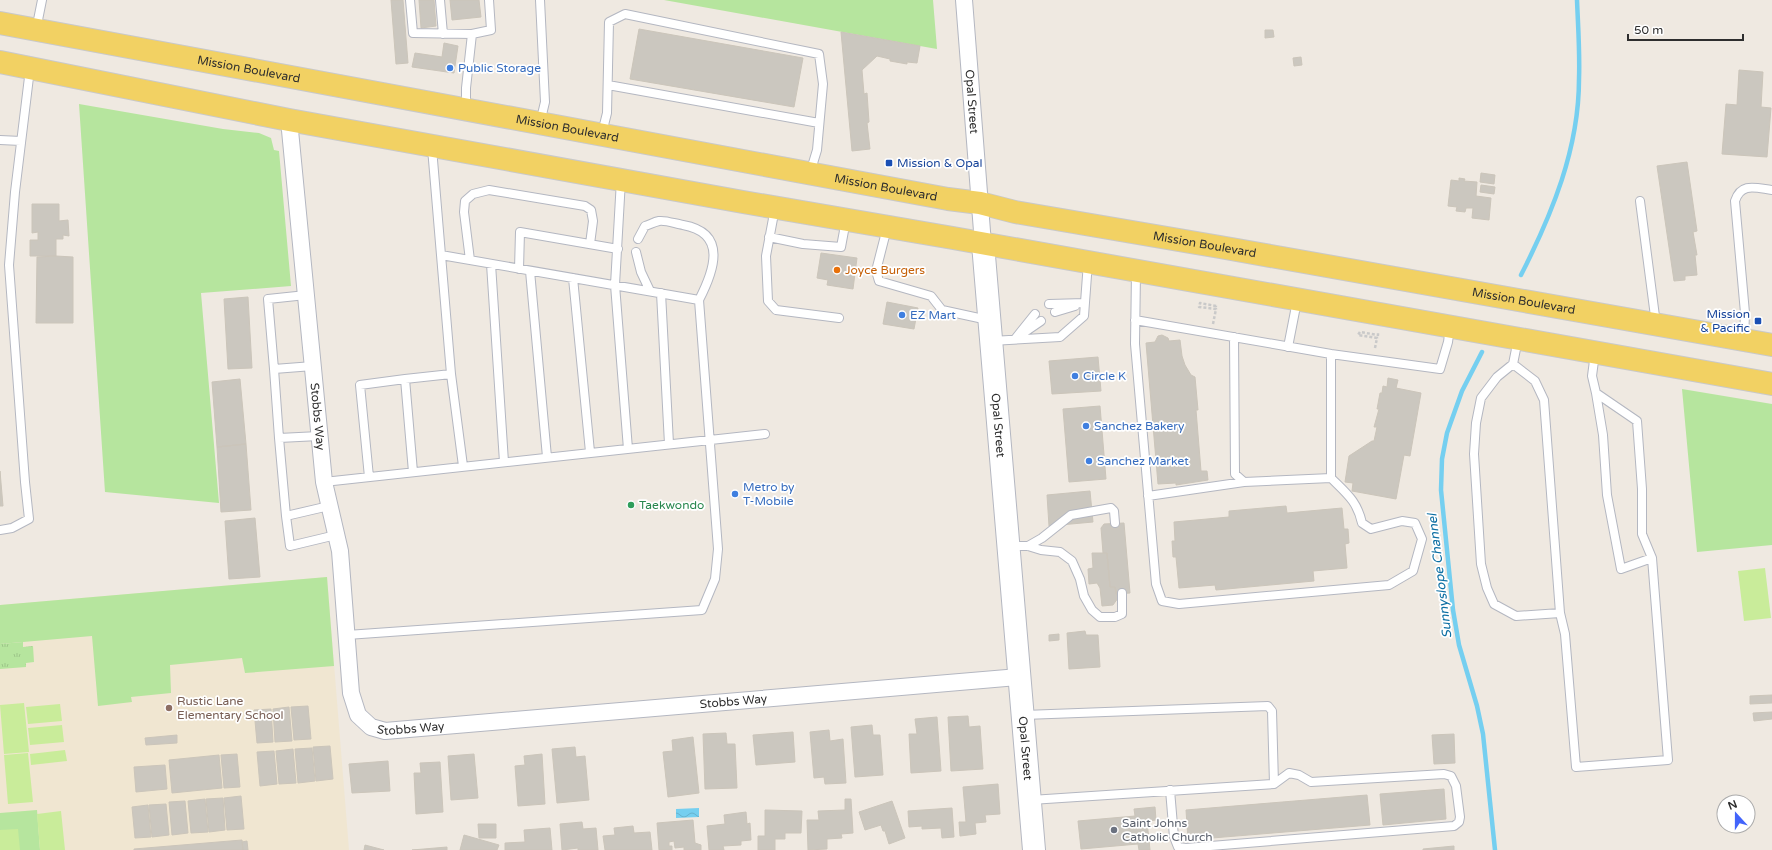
<svg xmlns="http://www.w3.org/2000/svg" width="1772" height="850" viewBox="0 0 1772 850" font-family="'Varela Round',sans-serif">
<style>
.education{fill:#f0e6d1}
.grass{fill:#b6e59e}
.park{fill:url(#park-tufts)}
.pitch{fill:#c9ec9a}
.water{fill:url(#water-waves)}
.lines{fill:none;stroke-linecap:round;stroke-linejoin:round}
.stream{stroke:#75cff0;stroke-width:4.5}
.building{fill:#cbc7bf;stroke:#cbc5ba}
.lane-casing{stroke:#b4b7c1;stroke-width:10}
.street-casing{stroke:#b4b7c1;stroke-width:18}
.secondary-casing{stroke:#b4b7c1;stroke-width:24}
.primary-casing{stroke:#c9c9c9;stroke-width:24}
.path{stroke:#c9c9c9;stroke-width:2.5;stroke-dasharray:3 2;stroke-linecap:butt}
.lane{stroke:#fff;stroke-width:8}
.street{stroke:#fff;stroke-width:16}
.secondary{stroke:#fff;stroke-width:22}
.primary{stroke:#f2d163;stroke-width:22}
.shop-dot{fill:#3f7fe0;stroke:#fff;stroke-width:1.5}
.transit-dot{fill:#1a4fb4;stroke:#fff;stroke-width:1.5}
.food-dot{fill:#e8710a;stroke:#fff;stroke-width:1.5}
.leisure-dot{fill:#2e9e5b;stroke:#fff;stroke-width:1.5}
.education-dot{fill:#8d6e63;stroke:#fff;stroke-width:1.5}
.worship-dot{fill:#6b7280;stroke:#fff;stroke-width:1.5}
.labels{text-anchor:middle;dominant-baseline:central;stroke-width:3.5;stroke-linejoin:round;paint-order:stroke}
.shop-label{font-size:12px;fill:#366cbe;stroke:#fff;text-anchor:start}
.street-label{font-size:12px;fill:#2e2e2e;stroke:#fff}
.transit-label{font-size:12px;fill:#164399;stroke:#fff;text-anchor:start}
.food-label{font-size:12px;fill:#c56008;stroke:#fff;text-anchor:start}
.leisure-label{font-size:12px;fill:#27864d;stroke:#fff;text-anchor:start}
.education-label{font-size:12px;fill:#785e54;stroke:#fff;text-anchor:start}
.worship-label{font-size:12px;fill:#5b616d;stroke:#fff;text-anchor:start}
.water-label{font-size:13px;font-style:italic;fill:#0d6fa3;stroke:#fff}
</style>
<defs>
<pattern id="park-tufts" width="24" height="20" patternUnits="userSpaceOnUse"><rect width="24" height="20" fill="#b6e59e"/><path d="M3 7l-1-3M5 7V3M7 7l1-3M15 17l-1-3M17 17v-4M19 17l1-3" fill="none" stroke="#9dc588"/></pattern>
<pattern id="water-waves" width="16" height="10" patternUnits="userSpaceOnUse"><rect width="16" height="10" fill="#75cff0"/><path d="M0 5q4-4 8 0t8 0" fill="none" stroke="#66b2ce"/></pattern>
</defs>
<rect width="100%" height="100%" fill="#efe9e1"/>
<!-- education -->
<path class="education" d="M327 577 349 850H0V605Z"/>
<!-- grass -->
<path class="grass" d="M664 0H933L937 49 920 46Z
M79 104 223 129 259 133 271 138 274 150 279 151 291 286 201 293 219 503 105 492Z
M1682 389 1772 404V545L1697 552Z
M327 577 334 666 245 673 242 658 170 665 171 693 131 697 132 702 98 706 92 636 0 644V605Z
M37 810 40 850H0V813Z"/>
<!-- park -->
<path class="park" d="M23 642V647L33 646 34 662 26 663V667L0 669V644Z"/>
<!-- pitch -->
<path class="pitch" d="M1765 568 1771 618 1744 621 1738 571Z
M24 703 29 752 4 754 0 705Z
M60 704 62 721 28 724 26 707Z
M62 725 64 742 30 745 28 728Z
M65 750 67 761 31 765 30 754Z
M28 753 33 802 8 804 4 755Z
M61 811 65 850H40L37 814Z
M18 829 20 850H0V830Z"/>
<!-- water -->
<path class="water" d="M699 808V817L676 818V809Z"/>
<g class="lines">
<!-- stream -->
<path class="stream" d="M1521 275C1552 214 1579 149 1579 79 1580 53 1578 26 1577 0
M1482 352 1462 391 1447 433 1442 459 1441 490 1453 610 1459 645 1477 706 1483 734 1495 850"/>
</g>
<!-- building -->
<path class="building" d="M391 0H403L408 63 396 64Z
M419 0H434L436 26 421 28Z
M450 0H479L481 17 452 20Z
M639 29 803 58 794 107 630 79Z
M1265 30H1273L1274 37 1265 38Z
M841 32 920 46 917 63 907 62V64L890 61V59L877 56 862 70 864 94 867 93 869 122 867 123 870 149 852 151Z
M444 43 458 46 454 73 412 67 415 53 442 57Z
M1301 57 1302 65 1294 66 1293 58Z
M1739 70 1763 72 1761 107 1771 108 1767 157 1722 154 1726 104 1737 105Z
M1687 162 1697 231 1693 232 1697 255H1695L1697 275 1685 276V280L1674 281 1657 166Z
M1481 173 1495 175 1494 184 1480 182Z
M1459 178 1465 179 1464 181 1477 182 1476 196 1491 198 1489 220 1472 218 1473 208H1466L1465 212 1456 211 1457 207 1448 206 1451 180 1459 181Z
M1481 185 1495 187 1494 194 1480 192Z
M32 204H59V221L68 220 69 236 63 235V239H56V256H30V240H38V232L32 233Z
M821 253 857 258 853 289 827 285 828 280 817 278Z
M56 256 73 257V323H36L37 257Z
M248 297 252 368 228 369 224 299Z
M887 302 918 308 914 329 883 324Z
M1162 335 1168 338 1169 341 1180 340 1182 356 1185 365 1191 375 1195 377 1198 410H1196L1201 471H1207L1208 480 1176 485V483L1158 484 1146 343 1155 342 1158 336Z
M1098 357 1101 391 1052 394 1049 361Z
M1388 378 1398 380 1396 388 1421 393 1410 456 1404 455 1396 499 1352 491 1353 483 1345 482 1349 456 1372 441H1374L1377 427H1374L1379 409H1377L1380 393H1382L1383 386 1387 387Z
M240 379 246 444 217 447 212 382Z
M1100 406 1106 479 1069 482 1063 409Z
M246 444 251 510 221 512 217 447Z
M0 471 3 506H0Z
M1090 491 1093 522 1049 526 1047 495Z
M1286 506 1287 513 1342 508 1344 529H1348L1349 543 1345 544 1347 568 1313 571 1314 581 1216 590 1215 585 1179 588 1176 557H1173L1172 541H1175L1174 522 1229 517V511Z
M255 518 260 577 229 579 225 521Z
M1124 523 1130 593 1116 594 1115 587H1110L1107 553H1103L1101 528 1104 524Z
M1092 553H1107L1110 587H1115L1117 594 1118 598 1113 605 1102 606 1100 588 1097 583 1089 584 1088 569 1093 568Z
M1085 631 1086 635H1098L1100 667 1069 669 1067 633Z
M1059 634V640L1049 641V635Z
M1772 695V703L1750 704V696Z
M308 706 311 739 294 740 291 707Z
M289 707 292 741 275 742 273 709Z
M271 709 273 742 257 743 254 710Z
M1772 712V719L1754 721 1753 713Z
M968 716 969 727 980 726 983 769 951 771 948 717Z
M937 717 941 771 911 773 909 734H917L915 719Z
M872 725 873 735H880L883 775 855 777 851 727Z
M829 730 830 741 843 739 846 783 825 784 824 777 814 778 810 732Z
M793 732 795 762 756 765 753 735Z
M726 733 727 744H735L737 788 705 789 703 734Z
M1454 734 1455 763 1434 764 1432 735Z
M177 735V743L146 745 145 738Z
M693 737 699 793 668 797 663 752 673 751 672 740Z
M330 746 333 779 316 781 313 747Z
M575 747 576 757 585 756 589 800 557 803 552 749Z
M312 748 315 781 298 783 295 749Z
M293 749 296 783 279 784 276 751Z
M274 751 277 784 260 786 257 752Z
M237 754 240 787 224 788 221 755Z
M474 754 478 798 451 800 448 756Z
M542 754 545 804 518 806 515 766 525 765 524 756Z
M219 755 222 788 172 793 169 760Z
M388 761 390 791 352 793 349 764Z
M440 762 443 812 416 814 414 773H421L420 763Z
M165 765 167 789 136 792 134 767Z
M998 784 1000 814 985 815 986 822 975 823 976 834 960 836 959 822H966L963 787Z
M1444 789 1446 819 1383 825 1380 794Z
M1367 795 1370 825 1188 840 1186 810Z
M241 796 244 829 227 830 224 798Z
M223 798 225 830 209 832 206 799Z
M205 799 208 832 191 833 188 801Z
M845 799H851L853 833 841 834 842 838 827 839V849L808 850 807 820H819L818 811 845 810Z
M185 801 188 833 172 835 169 802Z
M892 801 905 838 889 844 885 831H883L881 825 865 830 859 812Z
M166 804 169 835 152 837 149 805Z
M148 805 151 837 135 838 132 807Z
M1155 807 1156 820 1147 821 1150 850H1139L1138 844 1081 849 1078 821 1135 816 1134 809Z
M952 808 954 837 942 838 941 828 922 829V826L909 827 908 811Z
M765 810 802 811 801 833H785V839H775V850H758V836H765Z
M746 812 747 824 750 823 751 840 741 841V845L723 846 724 850H709L707 826 725 824 724 815Z
M693 820 695 843 701 845V850H684V847L675 848 674 841 669 842V846H672V850H659L657 823Z
M582 822 583 829 596 828 598 850H578V848L562 850 560 824Z
M478 824H496V838H479Z
M633 826 634 833 650 832 652 850H605L603 836 615 835 614 828Z
M550 828 552 850H505V843L525 842 524 830Z
M464 835 499 845 497 850H460Z
M242 840 243 850H134V849Z
M247 841 248 850H243L242 842Z
M365 845 384 850H364Z
M1454 846V850H1423V849Z
M447 847V850H412Z"/>
<g class="lines">
<!-- lane casing -->
<g class="lane-casing">
<path id="lane" d="M410 0 413 33 472 34 491 30 489 0
M440 0 443 34
M540 0 545 102 540 123
M36 30 42 0
M608 85 819 123
M466 109V88L472 34
M602 133 607 113 609 22 625 14 819 54 823 84 817 150 810 173
M0 140 21 141
M432 148 451 374
M621 180 615 285 628 449
M1640 201 1656 324
M775 208 766 256 768 301 776 310 839 318
M887 228 876 271 879 281 931 296 942 310 988 320
M769 237 803 244 841 247 846 220
M638 239 645 226C649 225 654 222 659 221 666 220 676 224 683 225 728 233 714 271 699 300
M636 252 641 272 650 291
M470 260 464 212 465 201 473 194 489 190 585 206 591 210 593 221 590 244
M491 264 504 462
M519 269 520 232 618 249
M530 271 547 457
M1136 272 1135 344 1156 584 1162 601 1179 604 1389 585 1413 571 1422 539 1415 523 1402 521 1371 529 1362 523C1357 501 1347 494 1331 478V354L1440 369 1448 342 1450 327
M573 278 590 452
M661 293 669 444
M306 295 268 299 274 369 313 366
M1049 304 1085 303
M1055 312 1075 306
M1135 320 1331 354
M1022 334 1041 321
M1234 337 1235 474 1244 482 1331 478
M1015 339 1035 314
M1518 339 1513 364 1497 377 1481 398 1476 423 1474 454 1481 564 1487 588 1494 604 1516 616 1560 613 1565 634 1576 767 1668 760 1652 558 1642 534V489L1637 421 1596 393 1592 376 1595 353
M1744 340 1745 313 1735 201C1741 182 1756 188 1772 190
M991 341 1060 337 1084 316 1088 262
M1288 347 1297 301
M1513 364 1535 381 1544 400 1560 613
M274 369 279 438 319 436
M405 379 413 472
M1596 393 1603 435 1607 495 1621 569 1652 558
M279 438 286 516 329 506
M369 477 360 385 405 379 451 374 463 466
M324 482 765 434
M1148 496 1244 482
M286 516 290 546 336 535
M0 530 12 528 29 519 25 482 9 265 15 192 30 69
M1009 546H1028L1041 550 1060 552 1072 561 1080 579 1084 596 1092 610 1100 617H1115L1122 614V593
M1028 546 1042 538 1071 515 1111 508 1114 511 1115 523
M347 635 702 610 715 579 718 549 699 300 441 255
M1024 715 1268 706 1272 711 1274 784
M1031 800 1274 784 1289 773 1299 775 1311 782 1444 774 1451 776 1456 786 1460 817 1459 822 1454 826 1186 848 1178 847 1174 837 1170 790"/>
</g>
<!-- street casing -->
<g class="street-casing">
<g id="street">
<path id="s1" d="M964 0 983 244"/>
<path id="s2" d="M289 120 324 482 340 551 351 693 358 715 371 727 385 731 1019 677"/>
</g>
</g>
<!-- secondary casing -->
<g class="secondary-casing">
<g id="secondary">
<path id="s3" d="M983 244 1034 850"/>
</g>
</g>
<!-- primary casing -->
<g class="primary-casing">
<g id="primary">
<path id="s4" d="M0 23 948 199 980 203 1015 212 1220 247 1772 345"/>
<path d="M0 62 289 120 743 202 953 238 1772 384"/>
</g>
</g>
<!-- path -->
<path class="path" d="M1213 324 1216 309 1199 307 1200 303 1216 306V304
M1375 348 1377 338 1358 335 1360 332 1378 335V333"/>
<!-- lane -->
<use href="#lane" class="lane"/>
<!-- street -->
<use href="#street" class="street"/>
<!-- secondary -->
<use href="#secondary" class="secondary"/>
<!-- primary -->
<use href="#primary" class="primary"/>
</g>
<!-- markers -->
<g class="shop-dot">
<circle cx="450" cy="68" r="4"/>
<circle cx="902" cy="315" r="4"/>
<circle cx="1075" cy="376" r="4"/>
<circle cx="1086" cy="426" r="4"/>
<circle cx="1089" cy="461" r="4"/>
<circle cx="735" cy="494" r="4"/>
</g>
<g class="transit-dot">
<rect x="885" y="159" width="8" height="8" rx="2"/>
<rect x="1754" y="317" width="8" height="8" rx="2"/>
</g>
<circle class="food-dot" cx="837" cy="270" r="4"/>
<circle class="leisure-dot" cx="631" cy="505" r="4"/>
<circle class="education-dot" cx="169" cy="708" r="4"/>
<circle class="worship-dot" cx="1114" cy="830" r="4"/>
<g class="labels">
<!-- shop labels -->
<g class="shop-label">
<text x="458" y="68">Public Storage</text>
<text x="910" y="315">EZ Mart</text>
<text x="1083" y="376">Circle K</text>
<text x="1094" y="426">Sanchez Bakery</text>
<text x="1097" y="461">Sanchez Market</text>
<text x="743" y="487">Metro by<tspan x="743" dy="14">T-Mobile</tspan></text>
</g>
<!-- street labels -->
<g class="street-label">
<text stroke="none"><textPath href="#s4" startOffset="253">Mission Boulevard</textPath></text>
<text stroke="none"><textPath href="#s1" startOffset="102">Opal Street</textPath></text>
<text stroke="none"><textPath href="#s4" startOffset="577">Mission Boulevard</textPath></text>
<text stroke="none"><textPath href="#s4" startOffset="901">Mission Boulevard</textPath></text>
<text stroke="none"><textPath href="#s4" startOffset="1225">Mission Boulevard</textPath></text>
<text stroke="none"><textPath href="#s4" startOffset="1549">Mission Boulevard</textPath></text>
<text stroke="none"><textPath href="#s2" startOffset="298">Stobbs Way</textPath></text>
<text stroke="none"><textPath href="#s3" startOffset="182">Opal Street</textPath></text>
<text stroke="none"><textPath href="#s2" startOffset="982">Stobbs Way</textPath></text>
<text stroke="none"><textPath href="#s2" startOffset="658">Stobbs Way</textPath></text>
<text stroke="none"><textPath href="#s3" startOffset="506">Opal Street</textPath></text>
</g>
<!-- transit labels -->
<g class="transit-label">
<text x="897" y="163">Mission &amp; Opal</text>
<text x="1750" y="314" text-anchor="end">Mission<tspan x="1750" dy="14">&amp; Pacific</tspan></text>
</g>
<!-- food labels -->
<g class="food-label">
<text x="845" y="270">Joyce Burgers</text>
</g>
<!-- leisure labels -->
<g class="leisure-label">
<text x="639" y="505">Taekwondo</text>
</g>
<!-- education labels -->
<g class="education-label">
<text x="177" y="701">Rustic Lane<tspan x="177" dy="14">Elementary School</tspan></text>
</g>
<!-- worship labels -->
<g class="worship-label">
<text x="1122" y="823">Saint Johns<tspan x="1122" dy="14">Catholic Church</tspan></text>
</g>
<!-- water labels -->
<g class="water-label">
<text transform="translate(1440 576) rotate(-97)">Sunnyslope Channel</text>
</g>
</g>
<!-- north arrow -->
<g transform="translate(1736 814) rotate(339)"><circle r="19" fill="#ffffff" stroke="#ababab"/>
<path d="M0-3L7 15L0 10L-7 15Z" fill="#4264fb"/>
<text y="-6" font-size="11" font-weight="bold" text-anchor="middle" fill="#2e2e2e">N</text>
</g>
<!-- scale -->
<path d="M1628 34v6h115v-6" fill="none" stroke="#2e2e2e" stroke-width="2"/>
<text x="1634" y="34" font-size="12" fill="#2e2e2e" stroke="#ffffff" stroke-width="3" paint-order="stroke">50 m</text>
</svg>
